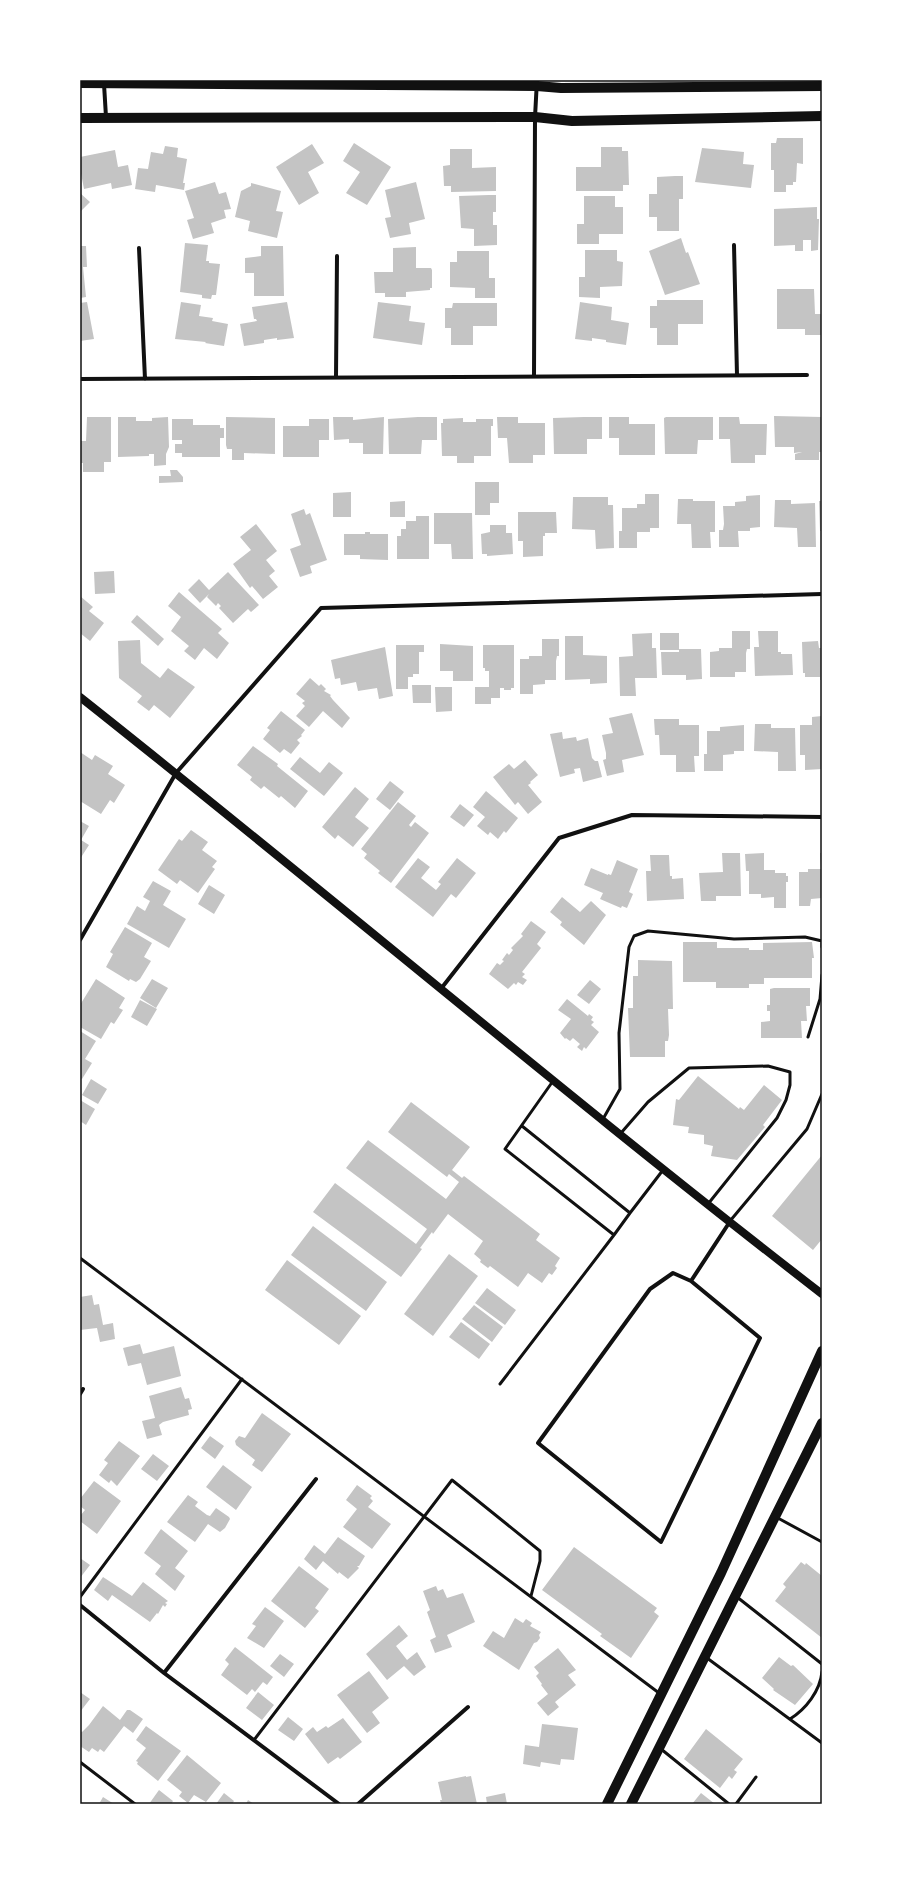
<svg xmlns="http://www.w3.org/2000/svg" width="902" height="1884" viewBox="0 0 902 1884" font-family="'Varela Round',sans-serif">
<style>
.building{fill:#c4c4c4}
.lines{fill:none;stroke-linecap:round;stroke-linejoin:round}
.service{stroke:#111;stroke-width:3}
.minor{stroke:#111;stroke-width:4}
.secondary{stroke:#111;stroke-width:8}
.primary{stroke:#111;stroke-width:10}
.neatline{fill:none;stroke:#111;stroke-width:1.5}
</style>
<rect width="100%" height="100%" fill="#fff"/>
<!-- building -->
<path class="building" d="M777 138H803V164L797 163 796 182H793V185H786V192H774V170H771V143H776Z
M354 143 391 167 367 205 346 193 360 172 343 161Z
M312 144 324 163 308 172 319 193 299 205 276 167Z
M165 146 178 148 177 157 187 159 183 183H185L184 190 156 185 155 192 135 189 138 168 148 169 151 152 163 154Z
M601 147H622V151H628L629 185H623V191H576V167H601Z
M702 148 744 152 743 164 754 165 751 188 695 182Z
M450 149H472V168L496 167V191L451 192V186H444L443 166 450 165Z
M115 150 118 167 128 165 132 185 112 189 111 183 84 189 80 168V157Z
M675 176H683V199H679V231H657V217H649V194H657V177Z
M215 182 219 194 226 192 231 209 224 210 226 218 211 223 214 233 193 239 187 220 194 218 185 191Z
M416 182 425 219 409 223 411 234 390 238 385 218 391 217 385 190Z
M251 183 281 191 276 211 283 212 277 238 248 231 250 221 235 217 241 191 251 186Z
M80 193 90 202 80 212Z
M489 195H496V212H493V225H497V245L474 246V229L461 228 459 196Z
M584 196H615V207H623V234H599V244H577V224H584Z
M817 207V219H819L818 250 811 251V240H803V251H795V245L774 246V209Z
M681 238 686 253 688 252 700 284 665 295 649 251Z
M185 243 208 245 206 261H209V263L220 264 216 295H212L211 299 202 298V295L180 292Z
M80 246H86L87 267H83L86 297 80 298Z
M261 246H283L284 296H254V273H245V258L261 256Z
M416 247V268H431L432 270V288H430V290L406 292V297H385V293H375L374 272H393V248Z
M585 250H617V261L623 262 622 286 600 287V298L579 297V277H585Z
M457 251H489V278H495V298H475V288L450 287V262H457Z
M777 289H814L815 314H822V335H805V329H777Z
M657 300H703V324H678V345H657V328H650V306H657Z
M87 302 94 339 80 341V303Z
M181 302 201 305 199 316 213 318 212 321 228 324 224 346 205 343 206 342 175 339Z
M287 302 294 338 277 340V338L264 340V343L244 346 240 324 257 321 256 319H254L252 307Z
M378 302 411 306 409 321 425 323 422 345 373 338Z
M580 302 612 307 611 320 629 323 626 345 606 342V340L592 338V341L575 339Z
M453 303H497V326H473V345H451V328H445V308H452Z
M774 416 822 417V452H819V460H795V454L802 452 794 453V447H775Z
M87 417H111V462H104V472H83V463H80V441H86Z
M118 417H136V421H152V418L168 417 169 447 166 454V465L154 466V454H149V456L118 457Z
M226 417 275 418V454L244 453V460H232V449H227L226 445Z
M333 417H353V420L384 417 383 454H363V443H349V439L334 440Z
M418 417H437V440H422L421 454H389L388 419Z
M497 417H518V423H545V455H533V463H509L507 438H498Z
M584 417H602V439H587V454H554L553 418Z
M609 417H629V424H655V455H619V438H609Z
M666 417H713V440H698L697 454H665L664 418Z
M719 417H739L740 424H767L766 455H755V463H731L730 439H719Z
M463 418V422H476V419H493V426H491V456H474V463H457V456H442L441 423H443V419Z
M172 419H193V425H220V428H224V438H220V457H182V453H175V444H182V440H172Z
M309 419H329V440H319V457H283V426H309Z
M170 470H177L183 477V482L159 483V476H171Z
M475 482H499V503H490V515H475Z
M351 492V517H333V493Z
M645 494H659V528H650V532H637V548H619V531H622V508H637V504H645Z
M760 495V527L750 528V531H738L739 547H719V530H723L724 524 723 506H735V502L746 501V496Z
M573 497H608V505H613L614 548 596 549 595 530 572 529Z
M678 499H693V501H715V532H710L711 548H692L691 524H677Z
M775 500H791V504L815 503 816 547H798L797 528 774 527Z
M405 501V517H390V502Z
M819 501H822V531H820Z
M304 509 306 515 310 513 327 560 310 566 312 573 300 577 290 549 301 545 291 514Z
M518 512H556L557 533H545V536H543V556L523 557V541H518Z
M434 513H472L473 559H452L451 544H434Z
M416 516H429V559H397V536H401V529H406V521H416Z
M256 524 277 551 266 560 275 571 269 576 278 587 263 599 252 586 250 588 233 564 251 550 240 537Z
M490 525H506V533H512L513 554 487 556V554H482L481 534 490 532Z
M365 532H370V534H388V560L360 559V555H344V534H365Z
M114 571 115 593 95 594 94 572Z
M228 572 259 605 251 612 248 609 233 623 219 608 221 606 218 603 216 606 207 597 209 594 200 603 188 590 199 579 209 590Z
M179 592 222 629 218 633 229 643 217 659 204 648 195 660 184 651 189 646 171 631 181 617 168 606Z
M80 596 93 607 89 611 104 623 90 641 80 633Z
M137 615 164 639 158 646 131 622Z
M732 631H750V649H747L746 653V672H735V677H710V652L719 651V648H732Z
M758 631H778V652H781V654H792L793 675 755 676 754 647H759Z
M652 633V648H656L657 678H635L636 696H620L619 657 633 656 632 634Z
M660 633H679V649H701L702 679 686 680V675H662L661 652H679V650H660Z
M565 636H583V655L607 656V683L590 684V679L565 680Z
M542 639H559V656H557L556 661V680H545V684L533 685V694H520V659H529V656H542Z
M140 640 141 663 160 678 168 668 195 687 170 718 154 705 149 711 137 702 142 696 119 678 118 641Z
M818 641 819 648H822V680H820V677H805V673H803L802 642Z
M440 644 473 646V681H453V671H440Z
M396 645H424V652H419V674H413V677H408V689H396Z
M483 645H514V688H511V690H504V688H500V698H491V704H475V687H489V671H485V668H483Z
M385 647 393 696 379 699 377 688 358 691 356 682 341 685 340 678 335 679 331 660Z
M310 678 319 686 321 684 326 689 324 691 331 695 330 696 333 700 350 718 342 728 323 711 309 727 296 716 305 706 302 703 305 701 296 694Z
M412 685H431V703H413Z
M435 687H452V711L436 712Z
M281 711 305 730 301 735 302 736 297 740 300 743 291 754 284 749 280 753 263 739 270 730 267 728Z
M632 713 644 755 622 760 624 772 607 776 603 760 606 759V753L602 735 613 733 609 718Z
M822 716V769L805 770V755H800V725H812V717Z
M654 719H679V725H699V756H694L695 772H676V755H660L659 735H655Z
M755 724H771V728H795L796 771H778V752L754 751Z
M744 725V751H734V754L723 755V771H704V754H707V731H720V727Z
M562 732 563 739 576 737 577 741 588 738 592 758 595 761H598L602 777 583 782 580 768 574 769 575 773 560 777 550 734Z
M253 746 278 764 277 766 308 791 295 808 281 796 279 798 264 786 261 789 250 780 252 777 237 765Z
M80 752 92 760 95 755 113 766 108 774 125 785 114 803 110 800 101 814 80 801Z
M300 757 320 773 329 762 343 773 324 796 290 769Z
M525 760 538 775 530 782 531 783 528 785 542 802 528 814 518 802 515 805 493 777 509 764 514 769Z
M390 781 404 792 390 810 376 799Z
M355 787 369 799 355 817 369 828 353 847 338 835 335 839 322 827Z
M486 791 518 818 506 833 504 831 498 839 490 832 488 835 477 826 485 817 473 807Z
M398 802 416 816 409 825 411 827 415 822 429 833 391 883 378 873 380 871 364 858 367 854 361 849Z
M460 804 474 815 464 827 450 817Z
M80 821 89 826 81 840 89 845 80 859Z
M191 830 208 842 202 850 217 861 212 867 215 869 198 893 180 880 177 884 158 870 179 839 182 841Z
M722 853H740L741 896H716V901H701L699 873 723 872Z
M764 853V870H775V873H786V876H788V882H786V908H774V897L761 898V894H749V871H746L745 854Z
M820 853H822V898L811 899 810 906H799V872H808V869H821Z
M650 855H669L670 876H672V879L683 878 684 899 647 901 646 871H651Z
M418 858 430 867 421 878 436 890 441 884 438 882 457 858 476 873 456 898 451 894 433 917 395 887Z
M617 860 638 869 629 892 633 894 627 908 622 906 621 908 600 899 603 893 584 885 591 868 608 875V874L611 875Z
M153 881 171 891 163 905 186 919 169 948 127 924 137 906 145 911 150 901 143 897Z
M209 885 225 895 214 914 198 904Z
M562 897 580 912 591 901 606 915 584 945 560 925 562 922 550 912Z
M531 921 546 932 537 944 541 948 522 972 525 974 522 977 527 980 523 985 518 982 516 985 514 983 508 989 489 974 497 963 500 965 504 961 502 960 507 953 509 955 513 950 511 948 523 936 521 934Z
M125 927 152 943 144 957 151 961 140 979 136 982 130 979 129 981 106 967 113 954 110 952Z
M683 942H717V948H749V950H763V943L812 942 814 958H812V978H764V984H749V988H716V982H683Z
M638 960 672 961 673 1009H668L669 1035 668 1041H665V1057H630L628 1008H633V976H638Z
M96 979 125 998 119 1008 123 1010 114 1024 111 1022 101 1039 80 1027V1005Z
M152 979 168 988 156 1008 140 998Z
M590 980 601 989 589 1004 577 995Z
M774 988H810V1006H806L807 1021H801L802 1038H761V1022L770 1021V1011H767V1005H770V989Z
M567 999 588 1016 589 1014 593 1017 591 1020 594 1022 591 1025 599 1032 586 1049 584 1047 582 1051 577 1047 580 1044 573 1038 570 1041 566 1038 565 1039 560 1033 571 1019 558 1010Z
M140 1000 157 1009 147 1026 131 1017Z
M80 1031 96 1041 85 1059 92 1063 82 1079 80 1078Z
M698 1076 739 1109 740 1107 744 1110 764 1085 782 1100 763 1125 765 1127 737 1160 711 1156 713 1146 704 1144V1135L688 1133 689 1127 673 1125 676 1099 679 1100Z
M91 1079 107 1089 98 1104 82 1095Z
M80 1100 95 1109 86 1125 80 1121Z
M411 1102 470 1147 452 1170 462 1178 464 1176 540 1234 536 1240 560 1258 555 1266 557 1268 552 1275 549 1273 542 1283 528 1273 518 1287 490 1266 488 1268 480 1262 481 1260 474 1254 483 1241 448 1214 433 1234 432 1232 420 1248 422 1249 401 1277 313 1212 335 1183 416 1244 427 1229 346 1168 368 1140 446 1199 459 1182 449 1174 447 1177 388 1132Z
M822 1155V1239L813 1250 772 1216Z
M313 1226 387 1282 366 1311 291 1255Z
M449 1254 478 1276 433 1336 404 1314Z
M287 1260 361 1316 339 1345 265 1290Z
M487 1288 516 1310 505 1325 475 1303Z
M92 1295 94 1305 99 1304 103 1325 113 1323 115 1339 100 1342 97 1328 80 1330V1297Z
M474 1305 503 1327 492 1342 462 1319Z
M461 1322 490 1344 479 1359 449 1337Z
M140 1344 143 1354 174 1346 181 1376 147 1385 141 1363 128 1366 123 1348Z
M181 1387 185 1399 189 1398 192 1409 188 1410 189 1415 163 1422 159 1425 162 1435 147 1439 142 1421 155 1418 149 1396Z
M262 1413 291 1434 262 1472 252 1465 255 1460 236 1445 235 1441 239 1436 245 1438Z
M210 1436 224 1446 215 1459 201 1448Z
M119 1441 140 1456 117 1486 111 1480 109 1483 99 1475 108 1463 104 1460Z
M153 1454 169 1466 157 1481 141 1469Z
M223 1465 252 1487 236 1510 206 1487Z
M94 1481 121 1501 97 1534 80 1521V1516L85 1510 80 1506V1499Z
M357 1485 372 1496 370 1498 373 1501 368 1507 391 1524 372 1549 343 1527 357 1509 346 1500Z
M188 1495 198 1502 195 1506 207 1515 210 1516 216 1508 229 1517 230 1519 225 1528 220 1532 208 1524 195 1542 167 1522Z
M161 1529 188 1551 175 1568 185 1576 175 1591 155 1574 161 1566 144 1553Z
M338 1537 365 1556 359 1566H357L359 1568 348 1579 339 1572 338 1574 323 1561 316 1570 304 1559 314 1545 325 1554Z
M574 1547 657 1608 654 1612 659 1616 631 1658 600 1636 602 1634 542 1590Z
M80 1558 90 1565 80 1578Z
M801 1562 805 1565 806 1563 822 1576V1638L775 1601 786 1587 783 1584Z
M299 1566 329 1589 315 1608 319 1611 305 1628 271 1601Z
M103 1577 132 1596 143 1582 168 1601 165 1603 167 1604 165 1607 163 1605 158 1614 157 1613 150 1622 112 1595 108 1601 94 1590Z
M436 1586 438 1591 443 1589 447 1598 463 1593 475 1622 447 1635 452 1647 435 1653 430 1640 436 1637 427 1612 430 1610 423 1591Z
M265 1607 284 1621 264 1648 247 1638 256 1626 252 1624Z
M515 1618 523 1623 526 1619 532 1623 530 1626 541 1632 539 1635 540 1638 537 1642 534 1643 519 1670 483 1646 493 1631 504 1638Z
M399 1625 408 1636 396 1646 407 1660 417 1652 426 1667 414 1676 404 1666 387 1680 366 1654Z
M235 1647 273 1677 267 1685 263 1682 255 1692 252 1689 247 1695 221 1675 229 1664 225 1660Z
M558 1648 576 1670 568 1675 576 1685 555 1702 559 1707 548 1716 537 1703 548 1694 541 1685 542 1684 536 1676 539 1673 534 1667Z
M280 1654 294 1664 284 1677 270 1666Z
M779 1657 791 1666 793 1665 813 1684 795 1705 773 1690 774 1689 762 1678Z
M369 1671 389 1698 372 1712 380 1723 367 1733 337 1695Z
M80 1692 90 1699 80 1712Z
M258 1692 274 1705 262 1720 246 1708Z
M103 1706 120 1720 127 1710H130L143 1719 133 1733 124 1726 104 1752 100 1749 98 1752 92 1748 89 1752 80 1746V1731L82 1732 89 1725Z
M288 1717 303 1729 294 1741 278 1730Z
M343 1718 362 1742 340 1759 338 1757 328 1764 305 1734 313 1727 317 1732 326 1726 328 1728Z
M542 1724 578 1728 574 1760 561 1759 560 1765 541 1762 540 1767 523 1764 525 1745 539 1747Z
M146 1726 181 1751 158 1781 137 1764 138 1762 136 1761 146 1748 136 1740Z
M706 1729 743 1759 734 1770 737 1772 732 1779 729 1776 720 1788 684 1759Z
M187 1755 221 1783 206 1802 194 1795 188 1803 179 1796 182 1792 167 1780Z
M466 1776V1777L471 1776 477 1804H441L440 1800H442L438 1782Z
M159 1790 173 1801 171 1804H149Z
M224 1793 234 1801 232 1804H216Z
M505 1793 507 1804H487L486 1797Z
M701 1793 715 1804H692Z
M103 1797 114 1804H99Z
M248 1800 254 1804H246Z"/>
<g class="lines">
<!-- service -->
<path class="service" d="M808 1037 820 999 822 975
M553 1081 505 1149 614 1235 630 1213
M603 1119 620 1089 619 1033 629 947 634 936 648 931 734 939 805 937 822 941V947
M522 1126 630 1213 663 1170
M621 1133 648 1102 689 1068 768 1066 790 1072V1085L786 1100 777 1118 708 1204
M730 1221 807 1129 822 1094
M80 1258 659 1693
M500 1384 614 1235
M776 1517 822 1542
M80 1597 242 1379
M737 1597 822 1664
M707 1658 822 1743
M790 1719C806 1709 820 1691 822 1672
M254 1740 452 1480 540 1551V1561L531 1596
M661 1749 729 1804
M80 1762 135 1804
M736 1804 756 1777"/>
<!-- minor -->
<path class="minor" d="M104 84 106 117
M734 245 737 375
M139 248 145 379
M534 376 535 117 537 80
M336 377 337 256
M80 379 807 375
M80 940 176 773 321 608 822 594
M440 990 559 838 632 815 822 817
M691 1281 760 1338 661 1542 538 1443 650 1289 673 1273 691 1281 729 1223
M80 1394 83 1389
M80 1605 164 1673 339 1804
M164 1673 316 1479
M358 1804 468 1707"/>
<!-- secondary -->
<path class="secondary" d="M80 697C329 894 571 1100 822 1294"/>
<!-- primary -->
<path class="primary" d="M80 83 537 86 561 88 822 86
M80 118 535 117 572 121 822 116
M607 1804 721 1573 822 1351
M631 1804 822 1423"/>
</g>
<!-- border -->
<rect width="902" height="1884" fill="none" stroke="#ffffff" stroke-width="162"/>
<rect x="81" y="81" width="740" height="1722" class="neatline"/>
</svg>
